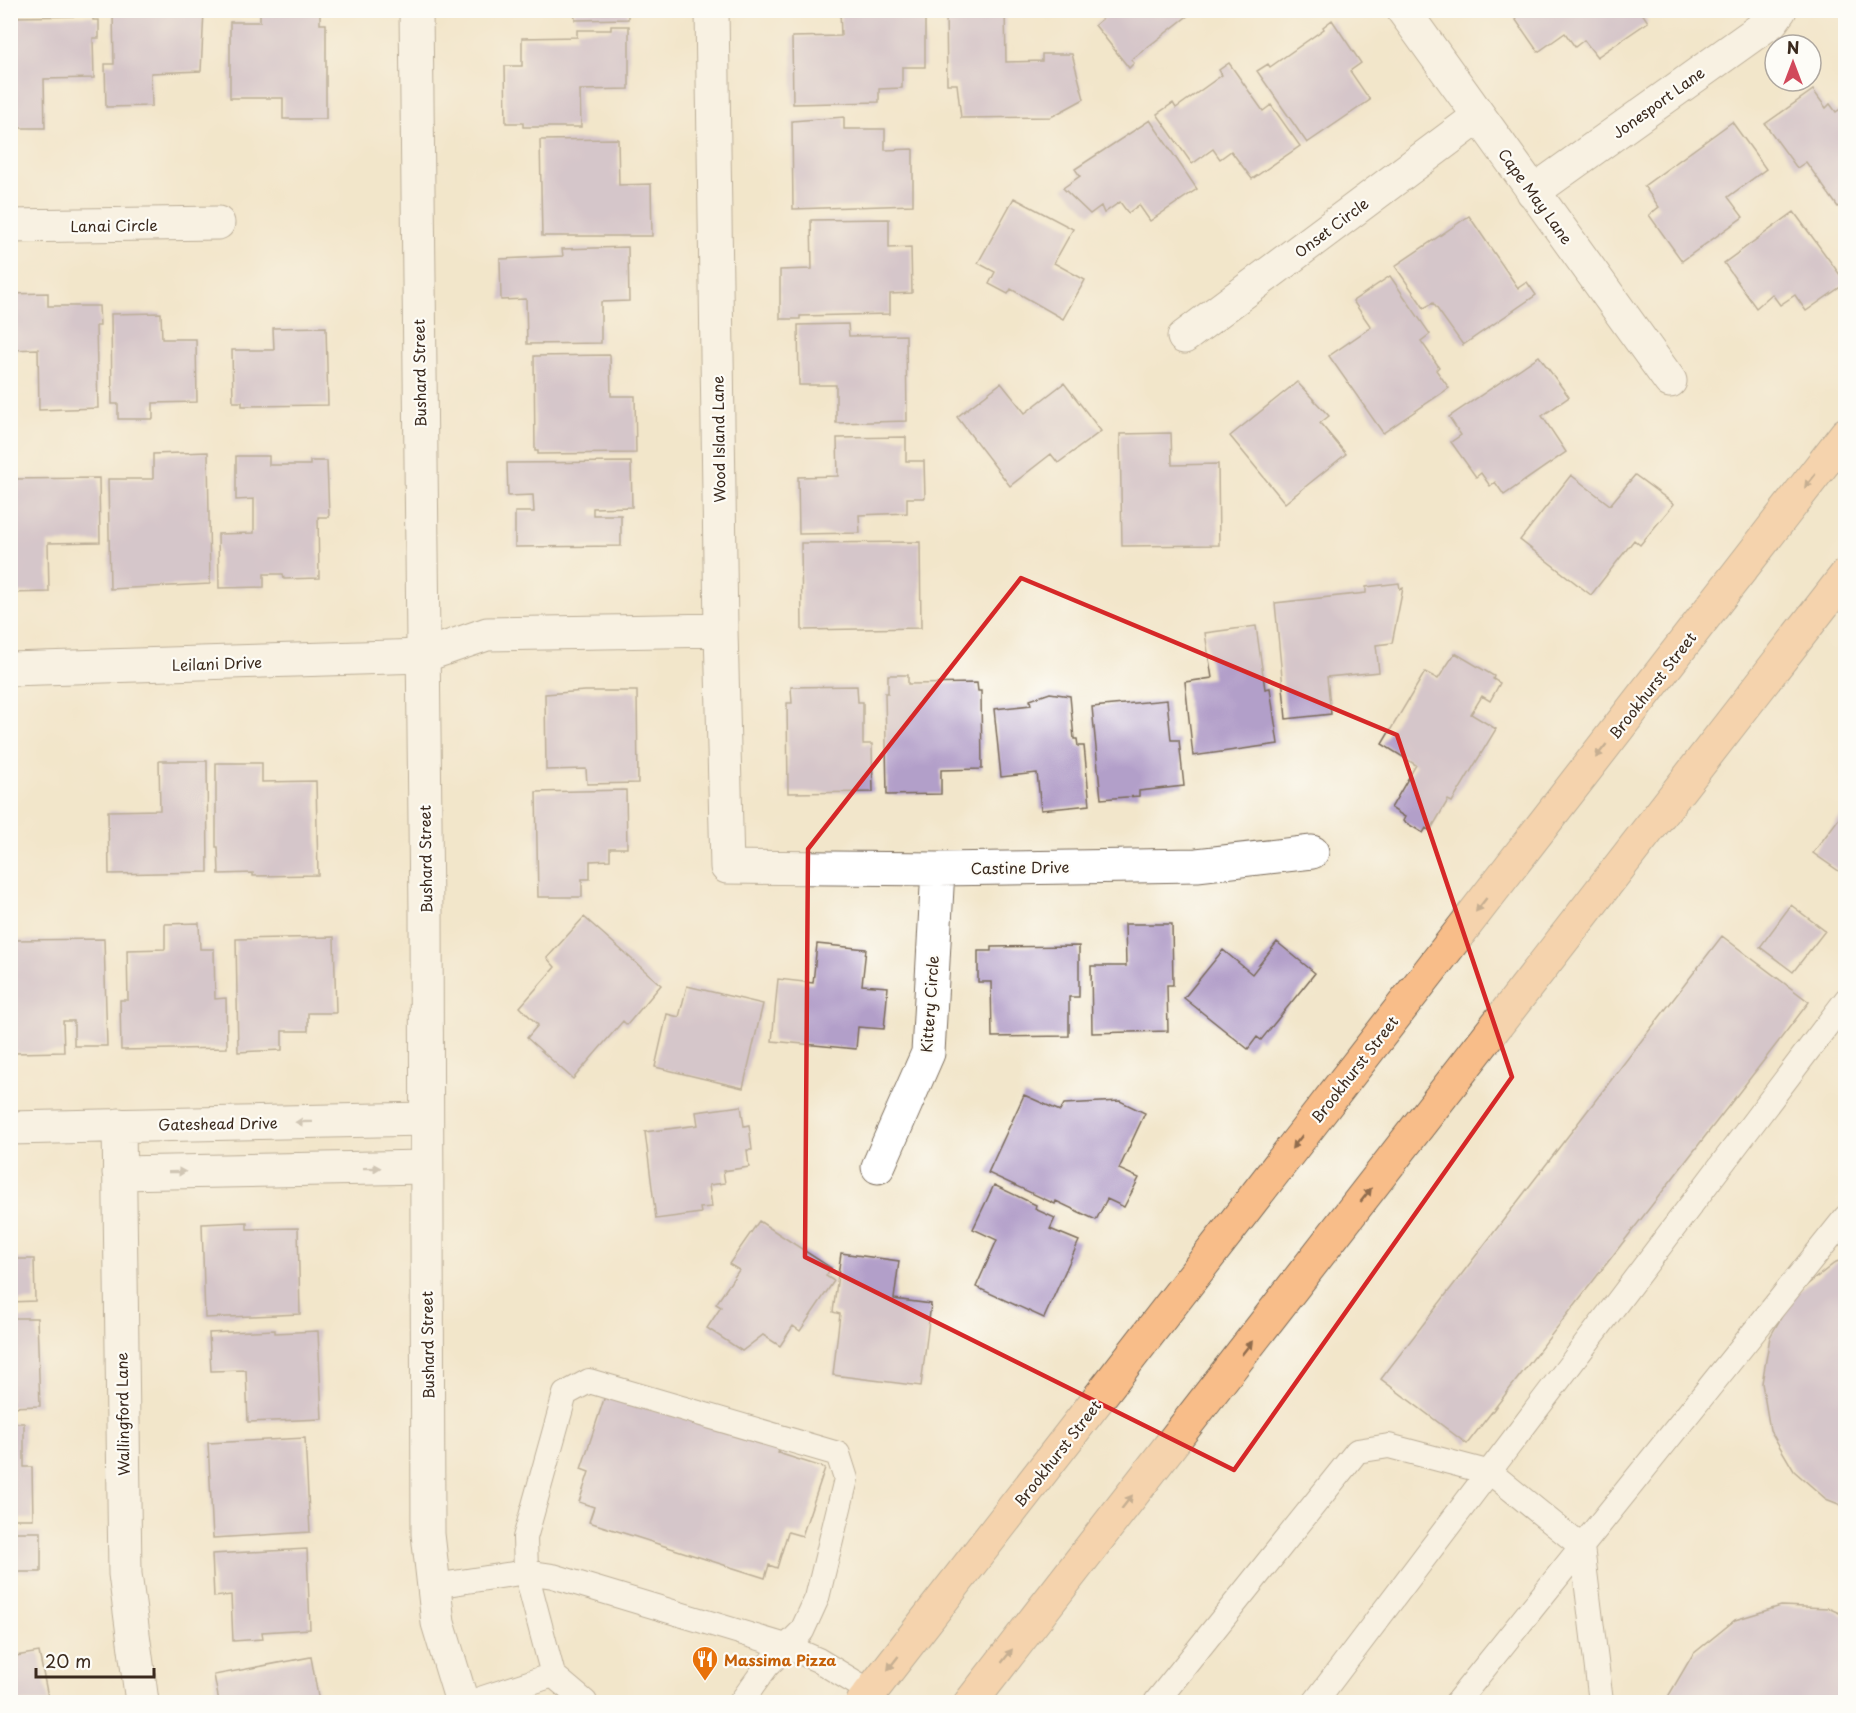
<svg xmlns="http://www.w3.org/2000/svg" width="1856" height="1713" viewBox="0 0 1856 1713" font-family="'Playpen Sans',sans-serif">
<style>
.building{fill:#b29fc9}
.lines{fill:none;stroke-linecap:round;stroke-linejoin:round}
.service-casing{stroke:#7b6c5b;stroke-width:26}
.minor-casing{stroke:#7b6c5b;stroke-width:35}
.tertiary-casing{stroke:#7b6c5b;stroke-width:35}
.primary-casing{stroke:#7b6c5b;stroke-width:35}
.service{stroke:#fff;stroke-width:24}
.minor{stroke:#fff;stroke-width:33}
.tertiary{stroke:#fff;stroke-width:33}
.primary{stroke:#f8bd89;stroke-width:33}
.oneway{fill:#906c4e}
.oneway2{fill:#a79f9a}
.marked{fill:none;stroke:#d62828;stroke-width:4.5;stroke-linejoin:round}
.labels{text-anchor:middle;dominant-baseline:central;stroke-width:4.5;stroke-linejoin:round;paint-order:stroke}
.street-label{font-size:15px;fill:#3b2a1e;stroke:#fdfcf7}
.food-label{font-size:15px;font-weight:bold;fill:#c56008;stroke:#fdfcf7;text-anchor:start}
</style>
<rect width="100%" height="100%" fill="#fdfcf7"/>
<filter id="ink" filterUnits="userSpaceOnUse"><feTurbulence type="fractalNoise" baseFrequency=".0167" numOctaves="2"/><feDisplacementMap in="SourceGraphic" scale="12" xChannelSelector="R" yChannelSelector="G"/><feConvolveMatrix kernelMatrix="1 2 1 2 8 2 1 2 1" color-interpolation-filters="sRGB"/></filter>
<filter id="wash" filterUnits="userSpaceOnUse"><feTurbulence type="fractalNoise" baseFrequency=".008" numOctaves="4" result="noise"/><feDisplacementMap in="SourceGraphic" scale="24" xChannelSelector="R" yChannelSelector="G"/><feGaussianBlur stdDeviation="1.35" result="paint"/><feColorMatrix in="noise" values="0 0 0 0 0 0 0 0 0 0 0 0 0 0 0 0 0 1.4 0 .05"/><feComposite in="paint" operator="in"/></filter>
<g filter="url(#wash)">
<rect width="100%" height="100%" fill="#f2e6cb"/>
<g id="blocks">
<!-- building -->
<path class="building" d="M260 10H320V24H326V119H283V98H230V22H260Z
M574 10H628V19L575 20Z
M840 10 925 11V67H902V88L879 89V102L793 104 792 37 841 36Z
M946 10H1005L1006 62 1042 61V54H1072L1084 99 1051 117 961 118 957 84H947Z
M1113 10H1188L1190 14 1131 60 1134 63 1129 68 1095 25Z
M1509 10H1640L1648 22 1597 57 1584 40 1575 47 1565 33 1538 52Z
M204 11 201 71 151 73 152 106 106 107 105 64H114L113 13Z
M93 16V20H99V38H93L94 78 44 79 45 128H10V17Z
M1332 20 1361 63 1350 71 1370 100 1307 143 1257 71 1268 64 1270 67 1324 29 1323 27Z
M611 26H629V89L580 90 581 127H523V123H506L505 66H522V38L577 37V30H611Z
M1229 63 1263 111 1271 105 1300 146 1252 179 1231 151 1220 159 1213 149 1192 164 1157 114 1173 103 1176 108 1222 75 1219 70Z
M1813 90 1826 108 1830 104 1836 112 1846 105V202L1838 207 1806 162 1797 168 1765 124Z
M844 117V129H885V150L913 149V205L793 209 792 121Z
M1150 120 1197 189 1150 221 1139 205 1128 213 1120 202 1104 213 1101 206 1090 214 1063 188 1080 176 1075 169Z
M1732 122 1766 169 1728 197 1743 217 1682 261 1649 215 1659 207 1644 186Z
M618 139 619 185 651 184 652 236H542L540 140Z
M1014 198 1073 229 1054 263 1085 280 1063 319 1011 289 1008 294 989 284 995 272 978 263Z
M1794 212 1846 283 1806 311 1795 295 1780 305 1772 294 1756 308 1724 263Z
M1469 216 1518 288 1527 282 1536 295 1463 345 1433 303 1424 308 1395 266Z
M889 219V248L911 247 912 293 890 294V314L800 316V319H780V270L812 269 811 220Z
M628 247 629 301 601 302V343L527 344 526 299 501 300 500 259 563 256 562 249Z
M1390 276 1430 334 1421 341 1439 367 1436 370 1449 388 1383 433 1329 356 1371 327 1353 301Z
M48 293V306H99L100 326H96L98 408 39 410 38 349 10 350V294Z
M161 313 162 339H196L197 402 153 403V419H118V404H112L111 314Z
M848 324 849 336 906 335 907 421 836 423V385H799L798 325Z
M326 327 328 405 242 406V402H233L232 350H274L273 328Z
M610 355 611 396H635L636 453 538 454V451H535L534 356Z
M1539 356 1569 397 1542 416 1566 452 1504 495 1495 482 1490 486 1481 473 1476 477 1451 442 1461 435 1449 417Z
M1297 382 1329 416 1320 423 1346 454 1285 503 1230 436Z
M1001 383 1025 413 1064 383 1101 431 1058 463 1051 454 1010 486 957 417Z
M1171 433 1172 465 1218 464 1219 545 1122 546 1120 434Z
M906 437V461H924L925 498H907V513L859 515 860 533 799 534 798 477 838 476 837 438Z
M208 452 210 584 110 589 108 479H153V454Z
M236 456H269V465H310V461H327L329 517H318L319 578 284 579 283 574H264V587L219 588 218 534 254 533V499L236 500Z
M631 462 632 507 593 508V515H621V546L515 547V512H534L533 495 508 496 507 463Z
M1571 475 1610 505 1635 475 1674 504 1640 545 1634 540 1591 595 1520 540Z
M99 478 100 542 48 543 49 592 10 593V479Z
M920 542 921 628 802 630 801 543Z
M1399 583 1400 589 1403 588 1392 643 1376 645 1379 672 1327 677 1331 714 1286 719 1275 603 1366 593V587Z
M1256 626 1265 689 1270 688 1278 744 1193 756 1185 682 1212 678 1205 633Z
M1455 653 1494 676 1493 679 1500 683 1490 701 1482 696 1471 714 1496 729 1452 802 1448 800 1430 831 1426 828 1423 833 1403 821 1405 817 1391 808 1416 765 1382 744 1425 672 1438 679Z
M888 675H908V684L977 683 978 691H981L982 769 941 770V794L887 795 885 693H888Z
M857 686 858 702H863V744H872L873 792 788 793 787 703H792L791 687Z
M585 691H637L638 783 587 784 586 769 546 770 545 694Z
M1050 693 1070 696 1074 739H1077L1078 746H1084L1090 805 1041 810 1037 773 1001 777 994 709 1031 705 1030 700Z
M1167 700 1171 740H1179L1184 786 1139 791V796L1101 799 1092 707Z
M159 761H207L208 872 109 874 108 811 160 810Z
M216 763H262V782L316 781 318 875 253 876V873L219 874 218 847H216Z
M626 790 627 848H610V860L590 861V879H582V897H538L536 792Z
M1846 809V876L1813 853Z
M1791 905 1825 931 1793 972 1760 947Z
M584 917 661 985 627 1025 623 1021 573 1079 527 1038 538 1025 520 1007 555 967 547 958Z
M199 923 200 949H214L215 999 226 998 227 1048 121 1050 120 1000H128L127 950 165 949V924Z
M1125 924H1172L1173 985H1167L1168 1031 1092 1033 1091 966H1126Z
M1722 936 1809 1002 1467 1444 1381 1379Z
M334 937 336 1013H308V1031H282V1050L238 1052 236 939Z
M104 939 107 1046H74V1021H63L64 1052 14 1053 13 940Z
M1277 942 1315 973 1261 1040 1257 1037 1248 1049 1184 998 1223 950 1252 974Z
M817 944 866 949 862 985 888 987 884 1029 858 1027 856 1049 772 1041 778 979 813 983Z
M1079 946V997H1069V1036L992 1037 991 982H978V951H991V947Z
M687 986 763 1004 743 1088 655 1067 667 1014 679 1017Z
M1024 1095 1060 1111 1064 1104 1120 1101 1145 1113 1119 1169 1139 1178 1124 1207 1107 1199 1096 1220 1056 1201 1055 1204 988 1173Z
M741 1106 744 1126 749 1125 752 1150H747L749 1167 723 1171 725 1183 709 1185 712 1207 700 1208 701 1213 656 1219 645 1132 698 1125 696 1112Z
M994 1185 1036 1205 1035 1209 1055 1218 1050 1229 1079 1241 1044 1318 976 1287 997 1240 973 1229Z
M759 1221 831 1268 826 1276 834 1281 800 1331 793 1326 780 1346 763 1335 742 1351 707 1328 721 1307 716 1304 739 1270 729 1264Z
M247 1222V1229L298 1228 300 1314 205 1318 202 1224Z
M841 1253 899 1261 894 1299 931 1304 921 1386 833 1375 840 1314 833 1312Z
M10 1259H34L35 1301 10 1302Z
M1846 1259V1507L1826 1499 1794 1471 1770 1430 1762 1383 1770 1337 1794 1295 1836 1262Z
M10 1318H37L40 1406 10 1407Z
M275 1330V1333L318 1331 322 1419 248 1422 246 1370 211 1371 209 1333Z
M605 1396 781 1445 778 1453 825 1468 802 1536 788 1532 777 1568 769 1565 765 1578 589 1522 594 1507 579 1502 589 1472 581 1469Z
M10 1423H24V1467H32L33 1519H10Z
M305 1438 310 1532 213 1538 208 1443Z
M10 1532H41V1572H15V1599H10Z
M307 1549 310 1629 262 1632 263 1639 233 1641 231 1595 214 1597 212 1554Z
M1781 1606 1828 1608 1846 1616V1702H1668L1669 1695 1693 1654 1735 1620Z
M39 1652 49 1702H10V1657Z
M311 1657 319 1702H219L214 1675Z"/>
</g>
</g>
<g filter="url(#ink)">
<use href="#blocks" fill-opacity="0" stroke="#7b6c5b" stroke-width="1.5"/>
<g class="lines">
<!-- service casing -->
<g class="service-casing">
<path id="service" d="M434 1586 526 1572 553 1576 786 1646 818 1660 871 1692
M471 1702 553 1675
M585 1702 553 1675 526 1572 525 1538 565 1394 589 1381 838 1454 846 1479 817 1598 802 1631 767 1666 741 1702
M1156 1702 1357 1451 1389 1446 1491 1473 1582 1547 1601 1702
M1315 1702 1846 1000
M1457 1702 1846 1217"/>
</g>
<!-- minor casing -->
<g class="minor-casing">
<path id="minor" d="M712 10 721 630 727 867 938 869 1197 865 1312 852
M1403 10 1670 381
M1533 192 1772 21 1780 10
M10 226 218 223
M1184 337 1478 117
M10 669 423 656 487 634 721 630
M119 1125 125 1574 142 1702
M10 1128 425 1119
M878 1167 928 1053 938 869
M119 1173 425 1167"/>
</g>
<!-- tertiary casing -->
<g class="tertiary-casing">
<path id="tertiary" d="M416 10 426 912 428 1534 438 1623 462 1702"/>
</g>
<!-- primary casing -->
<g class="primary-casing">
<path id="primary" d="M863 1702 1846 434
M971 1702 1846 575"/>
</g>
<!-- service -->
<use href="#service" class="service"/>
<!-- minor -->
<use href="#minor" class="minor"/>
<!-- tertiary -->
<use href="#tertiary" class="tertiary"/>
<!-- primary -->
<use href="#primary" class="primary"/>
</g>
<!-- one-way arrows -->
<defs><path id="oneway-solid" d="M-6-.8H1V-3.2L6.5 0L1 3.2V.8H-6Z" transform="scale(1.5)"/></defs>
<g class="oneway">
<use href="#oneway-solid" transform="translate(1810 481) rotate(128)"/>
<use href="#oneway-solid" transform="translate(1601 751) rotate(128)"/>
<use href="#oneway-solid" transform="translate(1481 905) rotate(128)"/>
<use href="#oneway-solid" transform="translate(1297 1142) rotate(128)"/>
<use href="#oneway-solid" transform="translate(1366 1195) rotate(-52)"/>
<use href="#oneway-solid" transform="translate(1247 1348) rotate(-52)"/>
<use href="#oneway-solid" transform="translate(1127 1502) rotate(-52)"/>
<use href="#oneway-solid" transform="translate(1007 1656) rotate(-52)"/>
<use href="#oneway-solid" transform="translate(893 1663) rotate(128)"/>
</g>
<g class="oneway2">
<use href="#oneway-solid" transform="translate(304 1122) rotate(179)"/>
<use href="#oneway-solid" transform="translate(372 1168) rotate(-1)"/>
<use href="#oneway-solid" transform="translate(177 1172) rotate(-1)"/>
</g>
</g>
<!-- marked area -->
<path d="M0 0H1856V1713H0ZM1021 578 1397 735 1512 1077 1234 1470 805 1257 808 849Z" fill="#f2e6cb" fill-opacity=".55" fill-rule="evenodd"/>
<path class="marked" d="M1021 578 1397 735 1512 1077 1234 1470 805 1257 808 849Z"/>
<!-- icons -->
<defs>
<g id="restaurant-pin" transform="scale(1.35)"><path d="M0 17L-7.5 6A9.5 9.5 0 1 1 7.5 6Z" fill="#e8710a" stroke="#fdfcf7"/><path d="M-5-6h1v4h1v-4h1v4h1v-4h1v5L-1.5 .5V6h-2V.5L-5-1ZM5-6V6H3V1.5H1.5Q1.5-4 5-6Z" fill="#fff"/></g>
</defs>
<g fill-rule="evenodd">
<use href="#restaurant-pin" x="705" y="1659"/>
</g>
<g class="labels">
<!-- street labels -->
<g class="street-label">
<text transform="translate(1658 102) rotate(-36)">Jonesport Lane</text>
<text transform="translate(1536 196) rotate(54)">Cape May Lane</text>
<text transform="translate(114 225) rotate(-1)">Lanai Circle</text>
<text transform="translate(1331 227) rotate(-37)">Onset Circle</text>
<text transform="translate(419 373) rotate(-91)">Bushard Street</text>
<text transform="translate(718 439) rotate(-91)">Wood Island Lane</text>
<text transform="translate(217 663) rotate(-2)">Leilani Drive</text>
<text transform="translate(1652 685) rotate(-52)">Brookhurst Street</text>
<text transform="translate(425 859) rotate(-91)">Bushard Street</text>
<text transform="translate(1020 867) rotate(-1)">Castine Drive</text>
<text transform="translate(929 1004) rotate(-86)">Kittery Circle</text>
<text transform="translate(1354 1069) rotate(-52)">Brookhurst Street</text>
<text transform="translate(218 1123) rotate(-1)">Gateshead Drive</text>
<text transform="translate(427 1345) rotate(-91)">Bushard Street</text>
<text transform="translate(122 1414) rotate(-91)">Wallingford Lane</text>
<text transform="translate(1057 1453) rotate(-52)">Brookhurst Street</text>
</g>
<!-- food labels -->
<g class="food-label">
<text x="724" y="1659">Massima Pizza</text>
</g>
</g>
<!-- margin -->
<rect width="1856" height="1713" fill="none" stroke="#fdfcf7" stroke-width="36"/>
<!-- north arrow -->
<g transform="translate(1793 63)"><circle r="28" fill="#fdfcf7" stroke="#afa8a0" stroke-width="1.5"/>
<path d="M0-4.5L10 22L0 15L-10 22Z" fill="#d1495b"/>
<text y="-9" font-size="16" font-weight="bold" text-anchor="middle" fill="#3b2a1e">N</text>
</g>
<!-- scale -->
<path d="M36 1668v9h118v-9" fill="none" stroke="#3b2a1e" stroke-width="3"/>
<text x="45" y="1668" font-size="18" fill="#3b2a1e" stroke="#fdfcf7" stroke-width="4.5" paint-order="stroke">20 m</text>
</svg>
